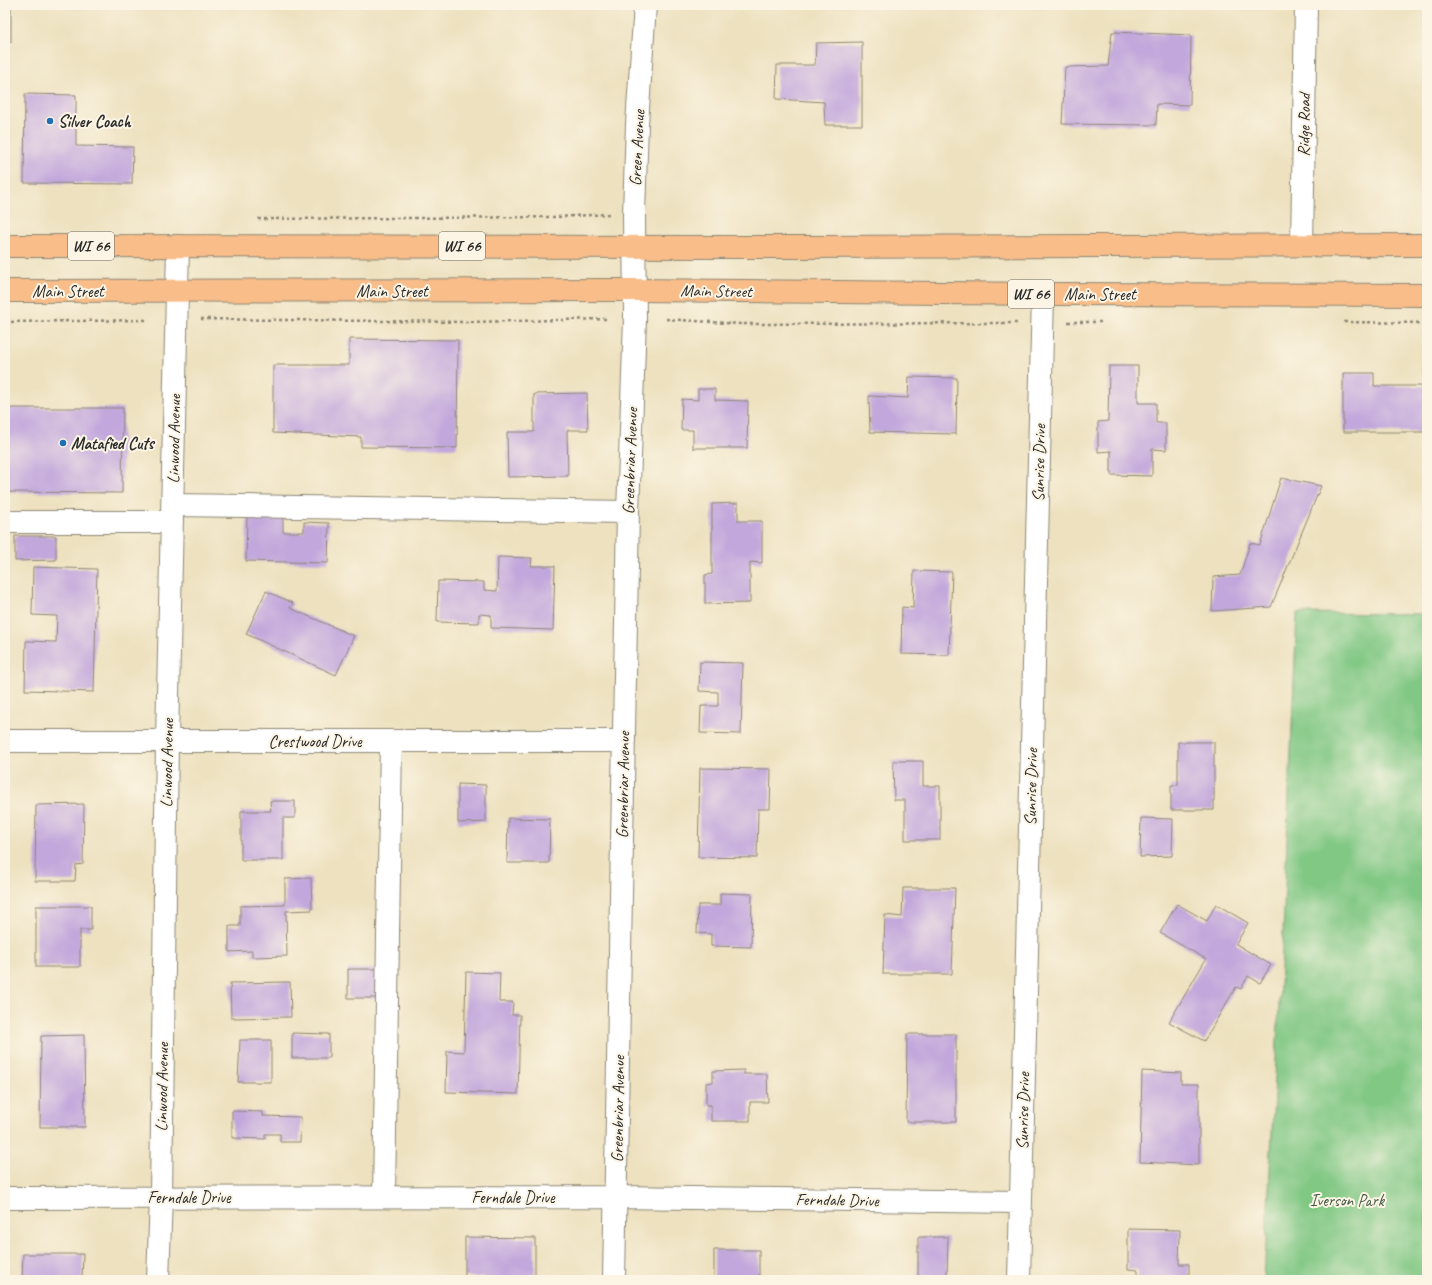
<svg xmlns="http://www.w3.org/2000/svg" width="1432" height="1285" viewBox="0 0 1432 1285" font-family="Caveat,sans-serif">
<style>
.green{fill:#81c884;stroke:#567a58}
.building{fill:#c2a7dc}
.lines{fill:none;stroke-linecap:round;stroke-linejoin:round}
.minor-casing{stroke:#8c8675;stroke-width:24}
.major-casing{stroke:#8c8675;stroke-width:24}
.path{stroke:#8c8675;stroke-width:2.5;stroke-dasharray:3 3;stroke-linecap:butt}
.minor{stroke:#fff;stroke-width:22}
.major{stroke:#f8bd89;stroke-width:22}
.poi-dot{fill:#1f6fb2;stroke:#fcf5e5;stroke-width:1.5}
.labels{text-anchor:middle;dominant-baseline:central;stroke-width:4;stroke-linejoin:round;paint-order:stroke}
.shield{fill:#fcf5e5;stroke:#6a6863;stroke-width:1}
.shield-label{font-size:16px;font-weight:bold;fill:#2b2b2b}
.poi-label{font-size:17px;font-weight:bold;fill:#2b2b2b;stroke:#fcf5e5;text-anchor:start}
.street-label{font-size:17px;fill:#2b2b2b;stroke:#fcf5e5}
.park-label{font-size:17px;fill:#455a46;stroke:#fcf5e5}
</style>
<rect width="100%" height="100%" fill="#fcf5e5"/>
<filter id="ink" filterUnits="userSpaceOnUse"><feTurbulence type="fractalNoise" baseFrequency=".025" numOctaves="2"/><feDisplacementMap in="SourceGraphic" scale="8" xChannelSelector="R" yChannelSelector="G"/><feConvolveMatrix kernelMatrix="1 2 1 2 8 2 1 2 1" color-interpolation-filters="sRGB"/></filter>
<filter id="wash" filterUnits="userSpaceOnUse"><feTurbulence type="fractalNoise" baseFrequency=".012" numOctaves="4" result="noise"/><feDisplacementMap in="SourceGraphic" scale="16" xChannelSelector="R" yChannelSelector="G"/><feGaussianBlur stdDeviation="0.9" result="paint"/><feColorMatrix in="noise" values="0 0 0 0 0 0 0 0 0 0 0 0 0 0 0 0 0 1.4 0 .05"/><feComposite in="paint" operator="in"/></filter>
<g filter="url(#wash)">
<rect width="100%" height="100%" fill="#ede1bf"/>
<!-- green -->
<path class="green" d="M1297 613 1427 614V1280H1264L1283 931Z"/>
<g id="blocks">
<!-- building -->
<path class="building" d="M5 5H11V42H5Z
M1112 32 1191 35 1190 105 1157 104 1156 125 1062 124 1065 67 1108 66Z
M862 42V125H825L824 102 776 99 777 65H815L816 43Z
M25 94 76 95V146L133 147 132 184 24 183Z
M349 339 458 340 457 448 361 447V437L273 433V365H349Z
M1109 366H1138V403H1156V423H1166V450L1152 449V476L1111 475V451L1098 452V422L1108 421Z
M1424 368H1427V432H1343V373H1374V386H1424Z
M909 377 957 378 956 434 870 432 869 396 908 398Z
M698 389H715V400L748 401 747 448H693V430H681L682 399 698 400Z
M587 393 588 430H567L568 476 508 477 507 432H534V394Z
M5 408H123L122 493 5 492Z
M1281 478 1321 486 1271 607 1212 611 1213 577 1240 575 1250 543 1260 545Z
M738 503V521H762V563L750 562V603L705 604V575L712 574V504Z
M247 516 283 517V532H304V522L329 523 328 563 246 561Z
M15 536H56V560L15 561Z
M498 557 532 558 531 566H555L553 630 491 628V615L479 614V623L437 622 438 581 484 582V590L497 591Z
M33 567 97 569 94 692 25 690 26 641 56 642 57 616 32 615Z
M914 571 952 572 949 655 901 654 902 607 913 608Z
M266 591 293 603 290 608 354 636 336 675 246 634Z
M700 662 743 663 741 734 700 733 701 706H718V692L699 691Z
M1178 742H1214V810H1171V785H1178Z
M893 761H923V786H940V840H905V800H894Z
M700 768 771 769 770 809H758L757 858 698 857Z
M458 784 486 785V822L458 823Z
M270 801H295V818H283V860H241V811H271Z
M84 804 83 864 76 865 75 881H35L36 805Z
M508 818 550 819 549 863H507Z
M1141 818 1173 819 1172 856 1140 857Z
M311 878 312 910 286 911 287 956 252 957V951L229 952V926H240V906L285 905V879Z
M903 888H955L952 974H883L885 915 902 917Z
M720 893 752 894 751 947 711 946V934L697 933 698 905H720Z
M1177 904 1207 921 1216 904 1248 923 1236 944 1271 965 1260 983 1248 976 1241 989 1236 987 1204 1041 1169 1022 1206 959 1160 933Z
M36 906H91V930H80V967H36Z
M348 969H378V998H348Z
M466 972 500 973 499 1002H513L512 1015H520L518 1094 446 1092 447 1051 464 1052Z
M290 982 291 1017 231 1018 230 983Z
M292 1033 329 1034V1058H292Z
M907 1034H956V1122H906Z
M84 1035 85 1127H40L41 1036Z
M240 1040H271V1082H238Z
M744 1070V1074H767L768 1102H750V1121H711V1105H706V1083L713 1082V1071Z
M1142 1071 1181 1073V1084H1199V1165L1140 1162Z
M232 1111 263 1112V1116L301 1117 300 1142H280V1134H265V1139L232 1138Z
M1128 1229 1180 1230 1179 1264H1189V1280H1138V1270L1128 1269Z
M465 1237 535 1238V1280H484V1277H465Z
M918 1237H948L947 1280H918Z
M714 1250H759V1280H714Z
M23 1254H83L82 1280H22Z"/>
</g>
</g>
<g filter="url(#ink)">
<use href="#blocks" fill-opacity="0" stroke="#8c8675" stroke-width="1"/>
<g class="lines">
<!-- minor casing -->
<g class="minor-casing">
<path id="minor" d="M1302 245 1306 5
M173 505 628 512
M5 522H172
M5 741H624
M384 1197 391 741
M5 1198 616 1197 1021 1202
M158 1280 161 1197 167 741 178 246
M614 1280 628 512 635 319 634 213 637 124 645 5
M1019 1280 1043 294"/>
</g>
<!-- major casing -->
<g class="major-casing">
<path id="major" d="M5 246 796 247 1427 245
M5 291 635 290 1043 294 1427 295"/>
</g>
<!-- path -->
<path class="path" d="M258 219 556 217 609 214
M201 319 466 322 608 319
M666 319 741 324 1017 323
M5 322 146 320
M1068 322H1101
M1344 322 1427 323"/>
<!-- minor -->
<use href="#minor" class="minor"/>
<!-- major -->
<use href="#major" class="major"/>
</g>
</g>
<!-- markers -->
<g class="poi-dot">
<circle cx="50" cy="121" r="4"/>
<circle cx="63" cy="443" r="4"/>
</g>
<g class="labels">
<!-- shield labels -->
<g class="shield">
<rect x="68" y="232" width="46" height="28" rx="3"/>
<rect x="439" y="232" width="46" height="28" rx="3"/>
<rect x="1008" y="280" width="46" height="28" rx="3"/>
</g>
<g class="shield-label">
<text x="91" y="246">WI 66</text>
<text x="462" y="246">WI 66</text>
<text x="1031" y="294">WI 66</text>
</g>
<!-- poi labels -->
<g class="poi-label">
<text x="58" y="121">Silver Coach</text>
<text x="71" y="443">Matafied Cuts</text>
</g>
<!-- street labels -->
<g class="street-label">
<text transform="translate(1304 125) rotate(-89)">Ridge Road</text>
<text transform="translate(637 148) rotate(-87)">Green Avenue</text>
<text x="68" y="291">Main Street</text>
<text x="392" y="291">Main Street</text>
<text transform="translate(716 291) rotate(1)">Main Street</text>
<text x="1100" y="294">Main Street</text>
<text transform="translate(174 439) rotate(-89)">Linwood Avenue</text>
<text transform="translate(630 461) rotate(-88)">Greenbriar Avenue</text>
<text transform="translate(1039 463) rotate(-89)">Sunrise Drive</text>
<text x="315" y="741">Crestwood Drive</text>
<text transform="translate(167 763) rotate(-89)">Linwood Avenue</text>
<text transform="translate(623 785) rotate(-89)">Greenbriar Avenue</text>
<text transform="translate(1031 787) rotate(-89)">Sunrise Drive</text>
<text transform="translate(162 1087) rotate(-89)">Linwood Avenue</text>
<text transform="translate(618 1109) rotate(-89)">Greenbriar Avenue</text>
<text transform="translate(1023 1111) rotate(-89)">Sunrise Drive</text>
<text x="189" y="1197">Ferndale Drive</text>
<text x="513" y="1197">Ferndale Drive</text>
<text transform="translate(837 1200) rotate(1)">Ferndale Drive</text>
</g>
<!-- park labels -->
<g class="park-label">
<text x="1347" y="1200">Iverson Park</text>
</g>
</g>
<!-- margin -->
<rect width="1432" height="1285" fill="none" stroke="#fcf5e5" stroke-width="20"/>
</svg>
